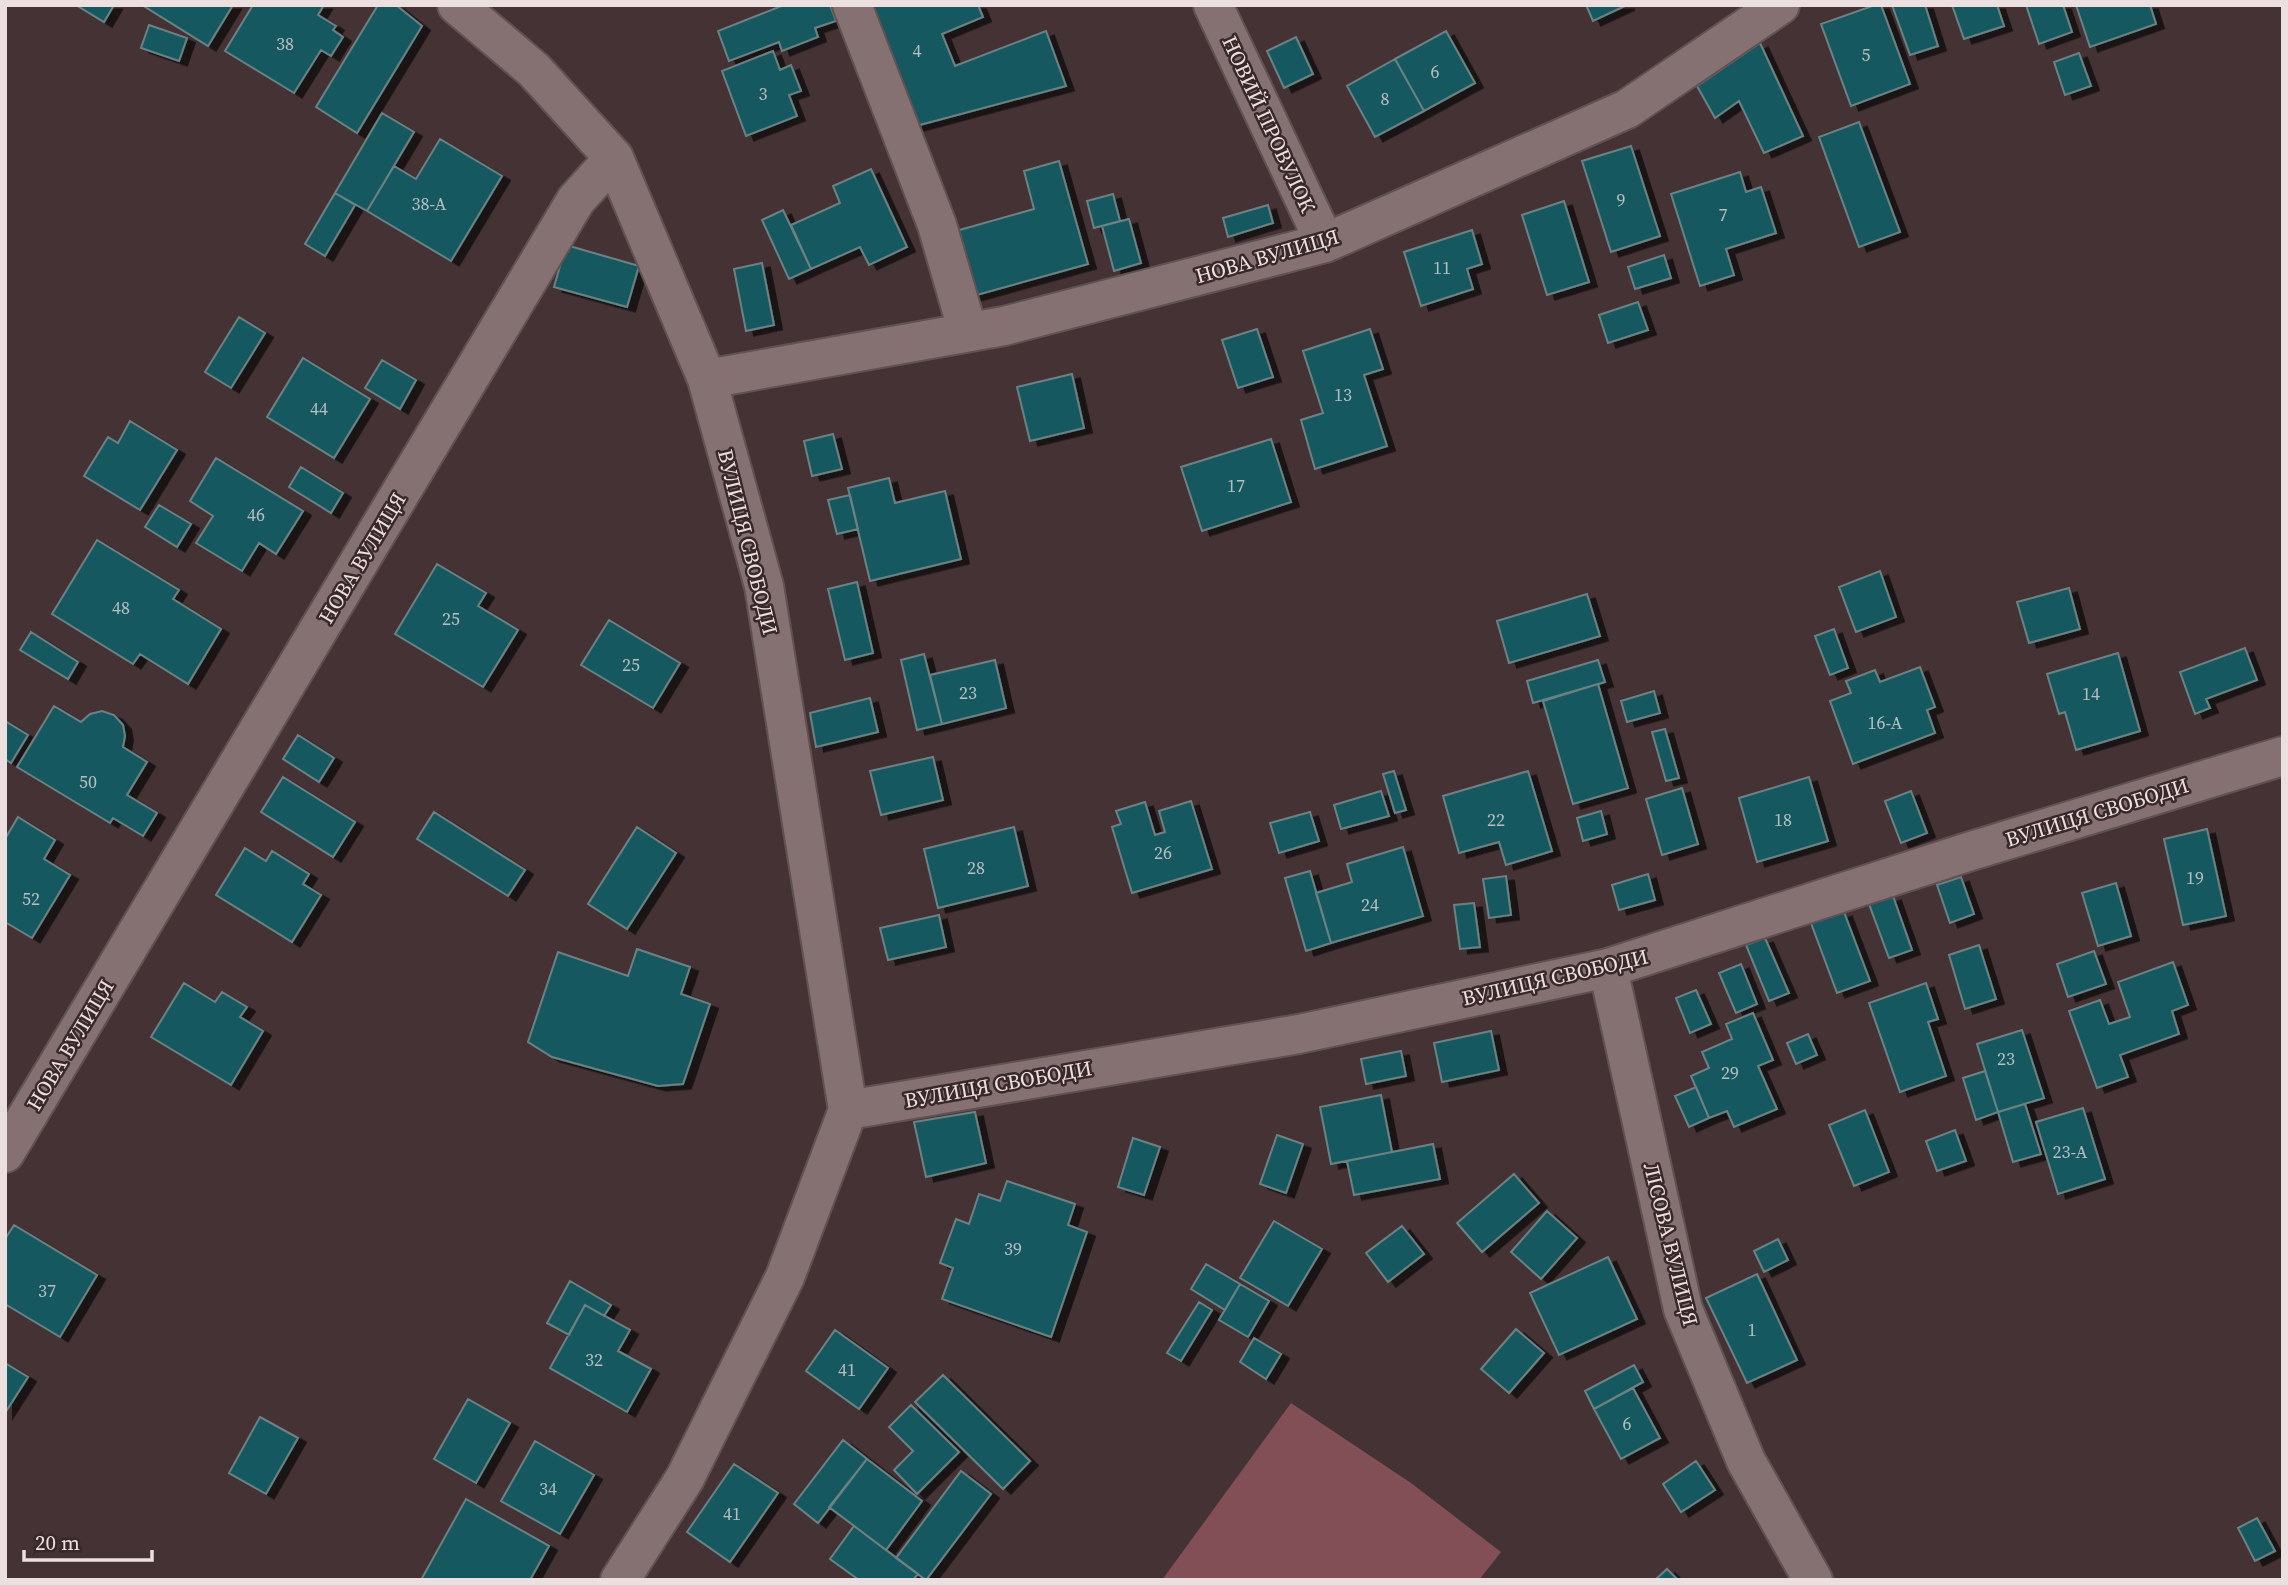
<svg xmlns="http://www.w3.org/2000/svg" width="2288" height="1585" viewBox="0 0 2288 1585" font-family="'Source Serif 4',serif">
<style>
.green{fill:#834f56}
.building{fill:#18595f;stroke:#6b8284;stroke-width:2;filter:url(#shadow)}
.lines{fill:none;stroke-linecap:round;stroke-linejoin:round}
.minor-casing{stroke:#605153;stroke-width:42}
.minor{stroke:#857072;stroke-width:38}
.labels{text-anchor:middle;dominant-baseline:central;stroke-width:5;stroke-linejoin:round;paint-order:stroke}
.number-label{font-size:18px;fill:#b6bec0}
.street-label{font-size:21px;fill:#ebdfe0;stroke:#39282a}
</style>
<defs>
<filter id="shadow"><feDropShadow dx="8" dy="4.5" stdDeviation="0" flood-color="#0009"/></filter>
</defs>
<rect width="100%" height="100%" fill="#443234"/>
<!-- green -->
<path class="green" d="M1291 1403 1411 1483 1501 1552 1479 1580H1162Z"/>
<!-- building -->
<path class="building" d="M76 5H114L104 22Z
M142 5H233L208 46Z
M253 5H324L318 15 336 26 333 30 343 37 331 56 321 50 294 93 225 51Z
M378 5H396L422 26 357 133 316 107Z
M784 5H830L836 21 815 28 818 37 782 51 779 42 729 61 718 31Z
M868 5H978L983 17 942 34 955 66 1046 31 1066 86 916 126Z
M1586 5H1627L1593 21Z
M1875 5H1881L1910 84 1851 106 1821 24Z
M1892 5H1925L1938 46 1910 55Z
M1952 5H1997L2004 26 1964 39Z
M2026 5H2063L2072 32 2039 44Z
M2076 5H2150L2156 24 2090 47Z
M149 25 187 38 179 61 141 48Z
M1446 31 1475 83 1424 111 1395 59Z
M1296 37 1313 74 1284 88 1267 51Z
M1760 43 1803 136 1764 153 1739 101 1715 118 1697 86Z
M773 51 780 70 791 65 801 91 789 95 797 116 746 136 722 71Z
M2079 53 2091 86 2065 95 2054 62Z
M1395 59 1424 111 1375 137 1347 86Z
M382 113 414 132 367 211 335 193Z
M1859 122 1900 232 1859 247 1819 137Z
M440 139 502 176 451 261 367 211 394 166 416 179Z
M1631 146 1660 236 1611 252 1582 161Z
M1059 161 1088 264 973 296 956 231 1034 209 1024 171Z
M871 169 907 247 869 265 860 247 811 269 791 225 840 203 833 186Z
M1740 172 1746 192 1761 187 1776 233 1726 249 1734 275 1700 286 1671 194Z
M335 193 355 205 325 256 305 244Z
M1113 194 1120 221 1094 228 1087 201Z
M1564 201 1589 282 1547 295 1522 215Z
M1268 205 1273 223 1228 237 1223 218Z
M783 210 811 269 789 279 762 220Z
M1129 219 1141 263 1114 271 1102 226Z
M1472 230 1482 264 1467 269 1473 289 1421 306 1404 252Z
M566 245 639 266 627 307 554 287Z
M1664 255 1671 278 1635 289 1628 267Z
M762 263 774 325 746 331 734 269Z
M1638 302 1648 330 1608 343 1599 315Z
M239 317 265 333 231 388 205 372Z
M1257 329 1273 377 1238 388 1222 340Z
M1370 329 1383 369 1364 375 1387 446 1315 469 1301 420 1323 413 1303 351Z
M303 358 370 399 334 458 267 417Z
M382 360 416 380 400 409 365 388Z
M1072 374 1084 428 1030 441 1017 387Z
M130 421 177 450 140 510 84 476 108 437 118 443Z
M833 434 842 469 812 476 804 441Z
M1271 439 1291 502 1202 531 1181 467Z
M216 458 303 511 276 554 259 543 242 571 196 543 213 516 190 501Z
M301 467 343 493 331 513 289 487Z
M889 478 895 503 945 491 961 559 870 581 848 488Z
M850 495 858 529 837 534 828 500Z
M159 505 191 524 177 547 145 527Z
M97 540 179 590 173 599 221 629 188 684 140 654 133 664 52 614Z
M437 564 486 593 478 606 518 630 483 687 395 634Z
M1880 571 1896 617 1856 632 1839 587Z
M857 582 873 653 845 660 828 589Z
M2069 588 2080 629 2029 643 2017 602Z
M1587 594 1600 636 1509 663 1497 621Z
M609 620 680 663 653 708 581 665Z
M1834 629 1848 668 1830 675 1815 636Z
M31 632 78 662 68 679 20 650Z
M2245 648 2257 680 2206 699 2210 708 2195 714 2180 672Z
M2118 653 2140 731 2076 750 2065 712 2059 714 2047 674Z
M924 654 942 724 917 730 901 660Z
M995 660 1006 708 942 724 930 675Z
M1598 660 1605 682 1533 703 1527 681Z
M1920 667 1935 707 1927 710 1935 733 1853 764 1830 701 1851 693 1846 681 1875 670 1880 682Z
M1598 684 1628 788 1573 804 1543 701Z
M1654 691 1660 713 1627 722 1621 701Z
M870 698 878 732 816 747 810 713Z
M54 706 81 722 90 714 102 711 114 715 123 725 125 736 123 747 147 762 127 795 157 813 143 836 113 818 110 823 17 767Z
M5 721 28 735 11 763 5 759Z
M1665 729 1679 778 1666 781 1652 732Z
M298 735 334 758 319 782 283 759Z
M933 757 943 800 881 815 870 771Z
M1394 771 1406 810 1395 813 1383 774Z
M1528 771 1552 851 1506 865 1499 842 1459 853 1443 796Z
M283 777 355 822 333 857 261 812Z
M1809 777 1828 841 1757 862 1739 798Z
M1682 788 1698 844 1662 855 1646 799Z
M1381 791 1389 816 1341 829 1334 805Z
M1911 791 1927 833 1901 843 1885 801Z
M1191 801 1212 869 1132 893 1112 827 1121 824 1116 811 1145 802 1155 835 1165 832 1159 811Z
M1601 811 1607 834 1583 841 1577 818Z
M434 812 525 870 508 896 417 839Z
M1310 812 1319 841 1279 853 1270 823Z
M18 817 55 840 44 859 70 875 32 938 5 922V839Z
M637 827 676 853 627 929 588 904Z
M1014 827 1028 886 938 908 924 849Z
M2207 829 2226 916 2183 925 2164 839Z
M1403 847 1423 916 1331 943 1316 893 1352 882 1347 864Z
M245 848 266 861 272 851 309 874 303 884 321 895 292 942 216 895Z
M1310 871 1331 943 1306 951 1285 878Z
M1648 874 1655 900 1619 910 1612 885Z
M1506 876 1511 915 1489 918 1483 879Z
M1961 877 1974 914 1950 923 1937 885Z
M2116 883 2131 936 2098 946 2082 893Z
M1893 896 1912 950 1889 958 1869 904Z
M1474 903 1480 947 1460 949 1454 905Z
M1844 912 1870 981 1837 993 1811 923Z
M939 915 946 947 888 960 880 928Z
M1765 938 1789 993 1769 1001 1746 945Z
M1979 945 1996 999 1965 1009 1949 955Z
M637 949 690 967 681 994 710 1004 683 1084 658 1086 552 1057 528 1042 558 952 628 976Z
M2094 951 2106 984 2068 997 2057 964Z
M2173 962 2188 1005 2172 1011 2179 1034 2120 1055 2128 1077 2097 1088 2069 1011 2100 1000 2109 1024 2130 1017 2118 982Z
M1741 964 1757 1004 1736 1013 1719 973Z
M184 983 215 1002 222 992 247 1007 240 1017 263 1031 231 1085 151 1037Z
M1926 983 1938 1019 1928 1022 1946 1076 1900 1092 1869 1003Z
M1696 990 1711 1024 1690 1033 1676 998Z
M1753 1013 1773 1060 1758 1066 1777 1109 1734 1127 1727 1111 1709 1118 1691 1076 1709 1068 1702 1052 1732 1039 1726 1024Z
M2022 1030 2044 1098 1998 1112 1977 1044Z
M1491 1031 1499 1070 1442 1082 1434 1043Z
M1808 1034 1817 1055 1796 1064 1787 1043Z
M1401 1051 1406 1076 1366 1084 1361 1059Z
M1985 1071 1998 1112 1976 1120 1963 1078Z
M1696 1087 1709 1118 1689 1127 1675 1096Z
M1381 1095 1392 1152 1331 1164 1320 1107Z
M2025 1104 2041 1154 2013 1162 1998 1112Z
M2083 1108 2105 1179 2058 1194 2036 1122Z
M1865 1110 1889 1172 1854 1186 1829 1125Z
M975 1112 986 1163 926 1177 914 1122Z
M1955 1130 1966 1161 1937 1171 1926 1141Z
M1277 1135 1303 1144 1286 1193 1260 1184Z
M1133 1138 1160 1147 1144 1195 1118 1187Z
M1433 1144 1440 1179 1354 1195 1347 1161Z
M1514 1174 1539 1203 1482 1252 1457 1223Z
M1007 1181 1075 1204 1068 1225 1087 1232 1051 1337 942 1299 953 1268 940 1263 956 1219 969 1224 979 1194 1000 1201Z
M1547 1211 1577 1238 1541 1279 1511 1252Z
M1274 1221 1322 1249 1288 1306 1240 1278Z
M14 1225 97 1275 60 1337 5 1304V1239Z
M1402 1226 1424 1254 1388 1282 1366 1253Z
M1778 1239 1788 1260 1764 1272 1754 1251Z
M1608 1257 1637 1319 1559 1355 1530 1293Z
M1206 1264 1240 1284 1225 1310 1191 1289Z
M1757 1274 1797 1360 1747 1383 1706 1298Z
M570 1281 611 1305 604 1316 585 1305 569 1335 547 1323Z
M1240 1284 1269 1301 1248 1337 1219 1320Z
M1199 1302 1212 1310 1181 1361 1167 1353Z
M585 1305 630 1330 618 1351 651 1369 627 1412 550 1368Z
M1516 1329 1544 1353 1509 1393 1481 1369Z
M835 1330 888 1368 859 1409 806 1371Z
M1254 1338 1281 1354 1266 1379 1240 1362Z
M5 1363 28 1377 5 1413Z
M1634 1365 1643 1382 1594 1409 1585 1391Z
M943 1375 1030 1461 1003 1489 915 1402Z
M1633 1388 1660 1438 1621 1459 1594 1409Z
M468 1399 510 1423 476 1483 434 1459Z
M911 1405 959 1452 917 1494 894 1470 913 1451 889 1427Z
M260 1417 298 1438 266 1494 229 1473Z
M843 1440 867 1459 818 1523 794 1504Z
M535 1441 594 1475 560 1534 501 1501Z
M867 1459 922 1501 886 1550 829 1507Z
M1696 1461 1715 1490 1681 1512 1663 1484Z
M734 1464 778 1493 730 1562 687 1532Z
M961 1471 991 1494 926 1580 896 1558Z
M466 1499 549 1546 530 1580H421Z
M2257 1518 2275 1551 2255 1561 2238 1528Z
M854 1526 918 1574 913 1580H859L830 1559Z
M1667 1569 1678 1580H1655Z"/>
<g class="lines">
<!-- minor casing -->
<g class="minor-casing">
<path id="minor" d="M457 5 534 70 614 158 707 379 764 586 848 1110 785 1277 685 1478 620 1580
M852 5 937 225 968 332
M1213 5 1325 243
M707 379 1004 326 1325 243 1627 109 1780 5
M1608 968 1683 1309 1746 1461 1813 1580
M848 1110 1299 1034 1608 968 1971 851 2283 756
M5 1153 576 200 614 158"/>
</g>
<!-- minor -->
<use href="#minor" class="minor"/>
</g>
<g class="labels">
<!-- number labels -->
<g class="number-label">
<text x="285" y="43">38</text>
<text x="917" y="50">4</text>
<text x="1866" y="54">5</text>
<text x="1435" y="71">6</text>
<text x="763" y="93">3</text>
<text x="1385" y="98">8</text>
<text x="1621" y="199">9</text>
<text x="429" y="203">38-А</text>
<text x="1723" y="214">7</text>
<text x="1442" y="267">11</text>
<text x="1343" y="394">13</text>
<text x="319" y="408">44</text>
<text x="1236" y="485">17</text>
<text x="256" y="514">46</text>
<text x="121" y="607">48</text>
<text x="451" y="618">25</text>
<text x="631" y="664">25</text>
<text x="968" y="692">23</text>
<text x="2091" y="693">14</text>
<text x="1885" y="722">16-А</text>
<text x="88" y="781">50</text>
<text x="1496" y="819">22</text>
<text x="1783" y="819">18</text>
<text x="1163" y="852">26</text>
<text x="976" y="867">28</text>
<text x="2195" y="877">19</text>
<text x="31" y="898">52</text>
<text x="1370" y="904">24</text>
<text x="2006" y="1058">23</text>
<text x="1730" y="1072">29</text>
<text x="2070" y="1151">23-А</text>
<text x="1013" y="1248">39</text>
<text x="47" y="1290">37</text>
<text x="1752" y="1329">1</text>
<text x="594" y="1359">32</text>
<text x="847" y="1369">41</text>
<text x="1627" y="1423">6</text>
<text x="548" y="1488">34</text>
<text x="732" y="1513">41</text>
</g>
<!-- street labels -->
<g class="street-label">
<text transform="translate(1269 124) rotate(65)">НОВИЙ ПРОВУЛОК</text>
<text transform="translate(1267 256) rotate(-16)">НОВА ВУЛИЦЯ</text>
<text transform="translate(748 542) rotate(76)">ВУЛИЦЯ СВОБОДИ</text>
<text transform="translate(362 558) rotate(-59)">НОВА ВУЛИЦЯ</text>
<text transform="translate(2097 812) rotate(-17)">ВУЛИЦЯ СВОБОДИ</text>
<text transform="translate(1555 977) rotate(-13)">ВУЛИЦЯ СВОБОДИ</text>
<text transform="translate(70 1045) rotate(-59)">НОВА ВУЛИЦЯ</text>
<text transform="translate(998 1084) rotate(-10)">ВУЛИЦЯ СВОБОДИ</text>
<text transform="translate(1671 1244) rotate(76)">ЛІСОВА ВУЛИЦЯ</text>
</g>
</g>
<!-- border -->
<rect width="2288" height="1585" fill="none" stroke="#ebdfe0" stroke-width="14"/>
<!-- scale -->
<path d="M24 1550v10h128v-10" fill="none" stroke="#ebdfe0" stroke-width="3.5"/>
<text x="35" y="1550" font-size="21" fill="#ebdfe0" stroke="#39282a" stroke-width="5" paint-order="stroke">20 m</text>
</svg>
